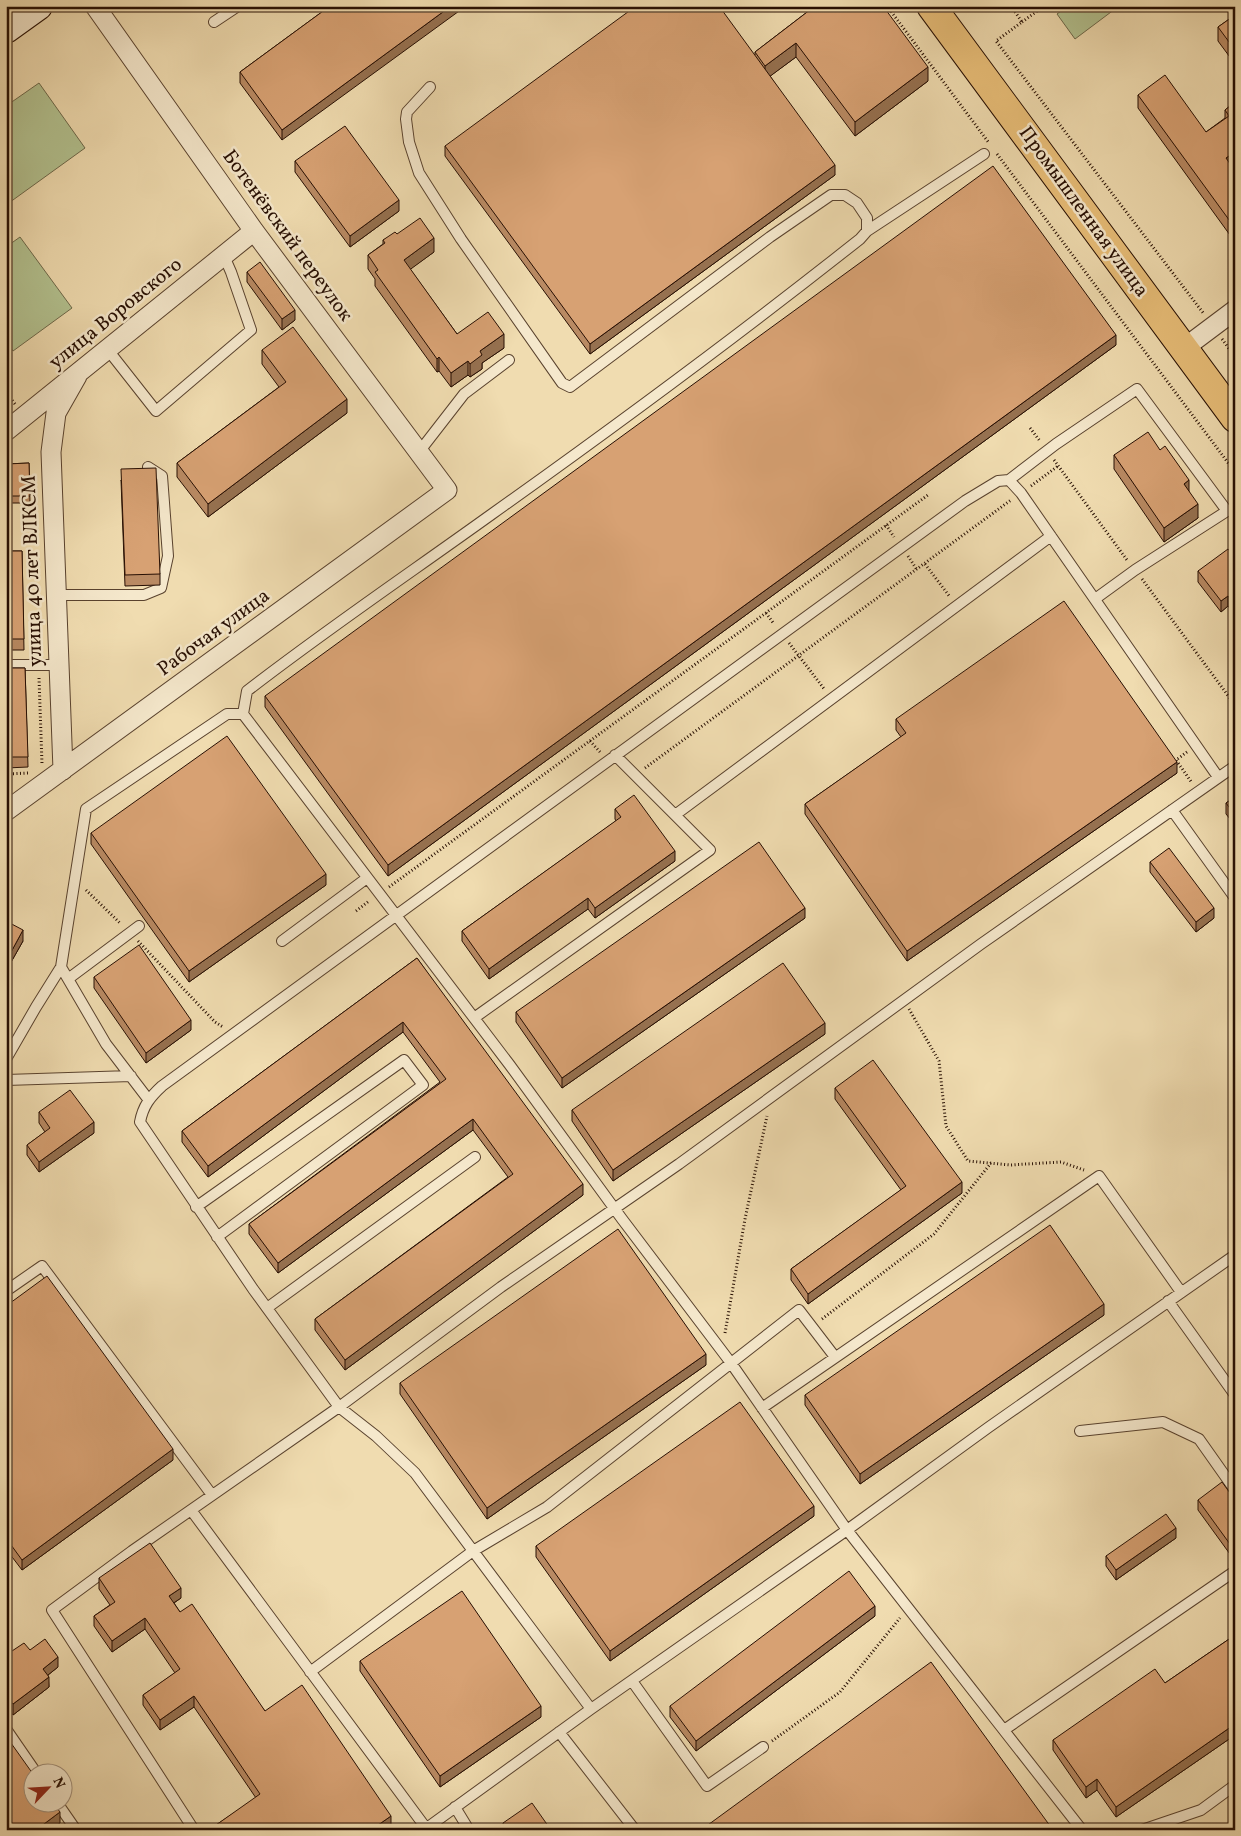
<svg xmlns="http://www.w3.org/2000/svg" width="1241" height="1836" viewBox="0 0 1241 1836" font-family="Vollkorn,serif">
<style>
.green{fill:#b3c290;stroke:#6d684a}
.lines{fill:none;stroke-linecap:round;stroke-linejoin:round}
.lane-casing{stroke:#59422e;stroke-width:12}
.street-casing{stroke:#59422e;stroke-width:21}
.secondary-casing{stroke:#270f03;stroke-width:30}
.primary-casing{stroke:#270f03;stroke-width:30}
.path{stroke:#270f03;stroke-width:3;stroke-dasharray:1 2.5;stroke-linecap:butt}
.lane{stroke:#f5e8cc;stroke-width:10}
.street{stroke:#f5e8cc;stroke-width:19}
.secondary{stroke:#f5e8cc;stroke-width:28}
.primary{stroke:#e8be78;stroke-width:28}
.wall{fill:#b98a63;stroke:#270f03}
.shaded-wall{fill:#967150;stroke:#270f03}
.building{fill:#d7a173;stroke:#270f03}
.labels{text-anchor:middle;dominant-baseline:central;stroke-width:5;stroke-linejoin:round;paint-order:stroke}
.street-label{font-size:20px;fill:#270f03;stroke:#f5e8cc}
</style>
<rect width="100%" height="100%" fill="#f0dcb0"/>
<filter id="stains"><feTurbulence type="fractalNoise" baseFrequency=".004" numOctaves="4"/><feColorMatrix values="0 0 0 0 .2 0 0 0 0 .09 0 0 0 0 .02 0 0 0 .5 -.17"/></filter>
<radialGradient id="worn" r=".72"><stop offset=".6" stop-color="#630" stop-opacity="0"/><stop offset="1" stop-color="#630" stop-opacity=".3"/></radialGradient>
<!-- green -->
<path class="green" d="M1068 6H1119L1075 39 1057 14Z
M39 83 85 148 6 205V106Z
M20 237 72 308 13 351 6 341V247Z"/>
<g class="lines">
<!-- lane casing -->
<g class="lane-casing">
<path id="lane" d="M214 22 238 6
M430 87 407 112 406 119 409 142 419 173 461 239 562 383 570 387 770 237 831 195H845L857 203 867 218V231L860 239C740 334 617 425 492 514 410 573 327 629 247 691L243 714 509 1064 622 1219 731 1363 847 1530 1082 1830
M867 231 984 154
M1227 316 1235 327
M108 350 156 411 251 330 231 272 224 256
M419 452 464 394 509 360
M1009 480 1056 444 1137 389 1227 511 1135 570 1095 599
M57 595H144L161 588 168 556 162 476 148 467
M6 665H59
M1172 810 1235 898
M675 815 1051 536
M282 941 367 878
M68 979 139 926
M474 1018 710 850 615 755
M6 1059 36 1007 61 967
M6 1080 131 1076
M148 1099 106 1044 61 967 86 809 227 714H243
M196 1207 404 1060 423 1085 217 1237
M6 1291 42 1266 212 1495
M1168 1301 1235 1395
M267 1308 475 1157
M762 1408 1099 1176 1181 1292
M1080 1431 1163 1422 1199 1439 1235 1490
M191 1510 426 1828
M310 1672 473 1551 547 1507 799 1310 835 1357
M632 1681 707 1786 763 1747
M591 1709 415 1473 376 1436 339 1407 253 1289 140 1122C143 1106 150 1097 162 1086L965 501 998 481 1009 480 1021 493 1218 777
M6 1729 37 1774
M1004 1730 1235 1571
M559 1732 635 1830
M58 1804 76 1830
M455 1807 469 1830
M194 1830 52 1610 132 1551 339 1407 501 1287 679 1164 981 944 1235 766
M424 1830 591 1709 847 1530 989 1427 1235 1255
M1142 1830 1201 1810 1235 1785"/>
</g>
<!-- street casing -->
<g class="street-casing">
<path id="street" d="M1183 349 1235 310
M6 431 254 231
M63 770 51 452 56 413 77 376
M6 811 447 490 254 231 95 6"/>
</g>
<!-- secondary casing -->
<g class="secondary-casing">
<path id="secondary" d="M6 29 38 6"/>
</g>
<!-- primary casing -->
<g class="primary-casing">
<path id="primary" d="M931 6 1235 418"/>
</g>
<!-- path -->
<path class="path" d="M887 6 989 143
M1011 6 1022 22 996 41 1204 314
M1022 22 1044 6
M997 154 1235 472
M1222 339 1235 357
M1229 349 1235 344
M6 392 15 404
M1030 428 1040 441
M1054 460 1127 560
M1031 486 1058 466
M886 525 894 537
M908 556 917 570
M925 564 950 597
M1142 579 1235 705
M38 610 39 654
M766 613 774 624
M789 643 825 690
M39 678 42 764
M590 741 600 752
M1187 752 1176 760 1192 783
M645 768 1011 500
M6 774 29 773
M389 887 928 495
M86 890 121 924
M356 911 369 901
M138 941 215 1022 223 1027
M909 1009 939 1061 946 1126 968 1161 1010 1165 1061 1162 1084 1170
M822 1319 934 1234 991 1163
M725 1333 745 1219 767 1116
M772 1741 840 1692 900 1618"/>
<!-- lane -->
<use href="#lane" class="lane"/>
<!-- street -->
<use href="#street" class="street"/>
<!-- secondary -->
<use href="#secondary" class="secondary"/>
<!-- primary -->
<use href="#primary" class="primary"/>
</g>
<!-- wall -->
<path class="wall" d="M330 6 282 140 240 83V72Z
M815 6 928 81 855 136 796 57 770 76 835 175 590 354 445 156V146L755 55V52Z
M1018 6H1031L1023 12Z
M1235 15V64L1218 41V27Z
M1138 95 1206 132 1225 118V110L1235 102V166L1232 167 1235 171V242L1138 108Z
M295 161 399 211 350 247 295 172Z
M397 234 434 252 410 269 457 334 504 348 482 363V369L470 377 468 375 451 387 439 371 437 372 375 286V279L368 269V255L383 244V240Z
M247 272 295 320 282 330 247 282Z
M1116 345 388 876 265 707V696Z
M262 350 347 413 208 517 177 477V463L279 387 262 364Z
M1160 450 1189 492 1198 518 1164 542 1114 469V455Z
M29 463 30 503H6V464Z
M121 480 160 574V585L125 586Z
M6 551H22L24 650H6Z
M1235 557V615L1228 606 1221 612 1198 582V571Z
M6 668H25L28 767 6 768Z
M896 719 1177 773 907 961 805 814V804L901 737 896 730Z
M1235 797V825L1226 814V803Z
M615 809 675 861 595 918 588 909 489 979 462 941V931L616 821 615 819Z
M91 833 326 885 189 982 91 844Z
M1150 862 1214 918 1196 932 1150 872Z
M805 918 562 1088 516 1022V1012Z
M6 921 23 941 10 964 6 962Z
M417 958 583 1195 345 1370 315 1330V1319L508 1177 473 1130 278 1273 249 1234V1224L440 1082 403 1032 208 1177 182 1142V1131Z
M94 977 191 1030 146 1063 94 988Z
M825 1034 613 1181 572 1121V1110Z
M835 1088 962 1193 808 1304 791 1280V1269L901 1190 835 1099Z
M39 1112 94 1133 39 1172 27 1155V1145L45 1132 39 1123Z
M6 1306 173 1460 22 1570 6 1549Z
M1104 1315 860 1484 805 1405V1395Z
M706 1365 487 1519 400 1394V1383Z
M1198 1500H1235V1561L1198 1510Z
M814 1516 610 1661 536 1557V1546Z
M1176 1538 1116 1580 1106 1566V1556Z
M99 1578 181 1598 174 1603 180 1612 265 1711 391 1826 386 1830H216V1825L256 1798 194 1707 160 1730 143 1705V1695L175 1673 145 1629 112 1652 94 1626V1616L110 1605 99 1589Z
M875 1616 696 1751 670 1717V1706Z
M1235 1635V1735L1116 1817 1097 1790 1086 1798 1053 1750V1740L1165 1683Z
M30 1650 58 1667 48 1675 49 1687 13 1715 6 1706V1655Z
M360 1661 541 1717 440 1787 360 1671Z
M503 1823 551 1830H503Z"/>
<!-- shaded-wall -->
<path class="shaded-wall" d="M451 6H466L282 140V130Z
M1023 6H1031L1023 12Z
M796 43V57L765 80V66Z
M928 67V81L855 136V122Z
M1235 152V166L1226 172V158Z
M835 165V175L590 354V344Z
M399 200V211L350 247V236Z
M434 238V252L404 274V260Z
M295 310V320L282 330V319Z
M504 334V348L482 363V369L470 377V364L480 351Z
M1116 335V345L388 876V865Z
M439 357V371L437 372V359Z
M468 361V375L451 387V373Z
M347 399V413L208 517V504Z
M1189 480V494L1184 484Z
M1198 504V518L1164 542V528Z
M1228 596V606L1221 612V601Z
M1177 762V773L907 961V951Z
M675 851V861L595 918V908Z
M326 874V885L189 982V971Z
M588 898V909L489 979V969Z
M805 908V918L562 1088V1078Z
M1214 908V918L1196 932V922Z
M23 930V941L10 964V954Z
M191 1020V1030L146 1063V1053Z
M403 1022V1032L208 1177V1166Z
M825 1023V1034L613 1181V1170Z
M473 1119V1130L278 1273V1263Z
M94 1122V1133L39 1172V1162Z
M962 1182V1193L808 1304V1294Z
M583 1184V1195L345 1370V1360Z
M1104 1304V1315L860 1484V1474Z
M706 1354V1365L487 1519V1508Z
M173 1449V1460L22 1570V1560Z
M814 1506V1516L610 1661V1651Z
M1176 1528V1538L1116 1580V1570Z
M181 1588V1598L169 1606V1596Z
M875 1606V1616L696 1751V1741Z
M145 1618V1629L112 1652V1641Z
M58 1657V1667L43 1679V1669Z
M49 1677V1687L13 1715V1704Z
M194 1696V1707L160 1730V1720Z
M541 1706V1717L440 1787V1776Z
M1235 1724V1735L1116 1817V1807Z
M1097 1779V1790L1086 1798V1787Z
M60 1812V1823L50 1830H36Z
M391 1816V1826L386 1830H371Z"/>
<!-- building -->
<path class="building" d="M330 6H451L282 130 240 72Z
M636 6H719L835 165 590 344 445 146Z
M815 6H883L928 67 855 122 796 43 765 66 755 52Z
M1235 15V50L1218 27Z
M1165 75 1206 132 1229 116 1225 110 1235 102V152L1226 158 1235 171V228L1138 95Z
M345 126 399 200 350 236 295 161Z
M993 166 1116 335 388 865 265 696Z
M420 218 434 238 404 260 457 334 488 312 504 334 480 351 482 355 470 364 468 361 451 373 439 357 437 359 375 272 378 270 368 255 385 243 383 240 395 232 397 234Z
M260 262 295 310 282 319 247 272Z
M293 327 347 399 208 504 177 463 286 382 262 350Z
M1148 432 1160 450 1165 446 1189 480 1184 484 1198 504 1164 528 1114 455Z
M29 463 30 496H6V464Z
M156 468 160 574 125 575 121 469Z
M1228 549 1235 557V605L1228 596 1221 601 1198 571Z
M6 551H22L24 639H6Z
M1064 601 1177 762 907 951 805 804 906 733 896 719Z
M6 668H25L28 757H6Z
M227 736 326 874 189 971 91 833Z
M634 795 675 851 595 908 588 898 489 969 462 931 621 817 615 809Z
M1235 797V815L1226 803Z
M759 842 805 908 562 1078 516 1012Z
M1169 848 1214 908 1196 922 1150 862Z
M6 921 23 930 10 954 6 952Z
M139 945 191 1020 146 1053 94 977Z
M417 958 583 1184 345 1360 315 1319 513 1174 473 1119 278 1263 249 1224 446 1079 403 1022 208 1166 182 1131Z
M783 963 825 1023 613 1170 572 1110Z
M873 1060 962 1182 808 1294 791 1269 906 1186 835 1088Z
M70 1090 94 1122 39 1162 27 1145 50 1128 39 1112Z
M1050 1225 1104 1304 860 1474 805 1395Z
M618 1229 706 1354 487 1508 400 1383Z
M47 1276 173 1449 22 1560 6 1538V1306Z
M740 1402 814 1506 610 1651 536 1546Z
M1222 1482 1235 1500V1551L1198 1500Z
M1166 1514 1176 1528 1116 1570 1106 1556Z
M150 1543 181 1588 169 1596 180 1612 192 1604 265 1711 302 1685 391 1816 371 1830H219L216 1825 260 1794 194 1696 160 1720 143 1695 180 1669 145 1618 112 1641 94 1616 115 1602 99 1578Z
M849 1571 875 1606 696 1741 670 1706Z
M462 1591 541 1706 440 1776 360 1661Z
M1235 1635V1724L1116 1807 1097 1779 1086 1787 1053 1740 1155 1669 1165 1683Z
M45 1639 58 1657 43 1669 49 1677 13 1704 6 1696V1655L24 1643 30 1650Z
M931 1662 1053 1830H701Z
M6 1736 33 1774 32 1804H54L60 1812 36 1830H6Z
M532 1803 551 1830H507L503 1823Z"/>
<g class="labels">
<!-- street labels -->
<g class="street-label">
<text transform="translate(1083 212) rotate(54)">Промышленная улица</text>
<text transform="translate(287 236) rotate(54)">Ботенёвский переулок</text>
<text transform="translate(116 314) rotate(-39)">улица Воровского</text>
<text transform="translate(33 571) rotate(-92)">улица 40 лет ВЛКСМ</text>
<text transform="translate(214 633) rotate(-36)">Рабочая улица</text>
</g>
</g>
<!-- margin -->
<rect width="1241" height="1836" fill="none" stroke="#f0dcb0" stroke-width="25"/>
<rect x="8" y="8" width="1226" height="1821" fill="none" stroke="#270f03" stroke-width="2.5"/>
<rect x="12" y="12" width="1216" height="1811" fill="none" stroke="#270f03"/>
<!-- north arrow -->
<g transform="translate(48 1788) rotate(65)"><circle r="24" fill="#f5e8cc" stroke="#a3917c"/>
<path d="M0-4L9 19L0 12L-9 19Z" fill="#8f2418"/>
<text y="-8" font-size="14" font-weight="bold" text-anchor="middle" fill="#270f03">N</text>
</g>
<rect width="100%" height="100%" filter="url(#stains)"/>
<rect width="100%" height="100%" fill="url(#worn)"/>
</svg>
